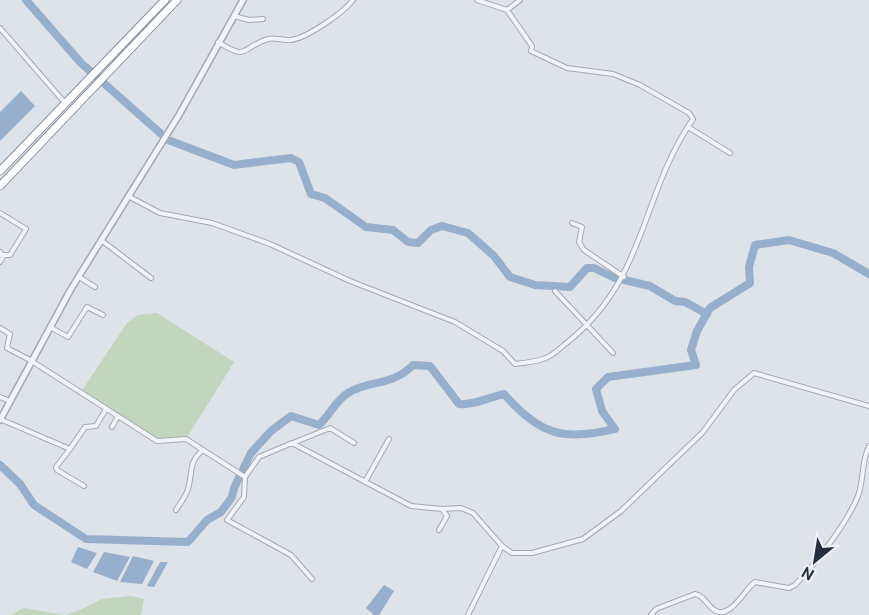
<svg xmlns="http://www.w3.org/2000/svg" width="869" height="615" viewBox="0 0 869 615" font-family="Cabin,sans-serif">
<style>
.green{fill:#c3d4bf}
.water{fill:#96afcd}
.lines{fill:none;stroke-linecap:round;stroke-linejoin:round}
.river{stroke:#96afcd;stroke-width:8}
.minor-casing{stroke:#a3a9b4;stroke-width:6}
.tertiary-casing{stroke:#a3a9b4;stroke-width:8}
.trunk-casing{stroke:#848fa1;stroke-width:9}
.minor{stroke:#f1f3f7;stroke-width:4}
.tertiary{stroke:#f1f3f7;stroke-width:5}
.trunk{stroke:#fff;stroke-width:7}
</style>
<rect width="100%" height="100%" fill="#dee2e9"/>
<!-- green -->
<path class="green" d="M157 313 234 362 186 439 157 441 81 392 127 323 138 315Z
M131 596 144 599 141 615H11L23 608 65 615 78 611 102 599Z"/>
<!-- water -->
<path class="water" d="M21 91 35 106 0 141V112Z
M78 547 97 553 87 569 71 562Z
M104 552 130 557 117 581 93 572Z
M133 556 154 561 142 584 120 582Z
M160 562H168L154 587 147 586Z
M384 585 394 591 379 615H374L366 608Z"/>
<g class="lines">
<!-- river -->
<path class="river" d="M26 0 81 63 168 140 234 165 291 158 299 162 311 194 325 198 366 227 393 230 408 242 418 243 431 230 442 226 468 233 494 256 510 277 535 285 570 287 587 268H594L615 278
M624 280 650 286 675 301 685 302 707 314
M0 465 20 484 34 505 86 539 188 542 207 520 221 512 232 497 234 488 251 453 271 431 291 416 319 425C330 415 336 400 348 393 371 379 391 387 413 365L430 366 459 404C472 406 490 397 504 394 541 435 561 441 615 429L602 411 596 389 608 377 696 365 691 350 697 331 710 308 750 283 749 267 755 245 789 240 833 253 869 274"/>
<!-- minor casing -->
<g class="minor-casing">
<path id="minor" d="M477 0 507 10 520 0
M234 16 249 20 263 19
M0 28 65 103
M218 42C249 62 241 47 268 39 274 37 284 41 291 40 307 38 343 13 353 0
M688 127 730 153
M128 196 160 213 212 223 270 244 350 281 455 322 503 351 515 364C524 363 534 362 543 359 552 357 561 347 569 341 647 278 640 196 693 119L689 113 640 85 613 74 567 68 531 51 532 46 507 10
M0 213 26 229 10 255H3
M572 223 582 227 579 242 584 250 624 277
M101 240 151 278
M0 252 3 257 0 262
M79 277 95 287
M555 291 613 353
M50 327 68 337 87 307 103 315
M0 328 10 334 7 348 30 360 157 441 186 439 245 477 244 497 227 520 291 555 312 579
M0 397 10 401
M0 419 70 449 85 427 96 426 106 409
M112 427 118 416
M293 443 330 428 354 443
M70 449 56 467 57 470 84 486
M245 477 259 457 292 443 411 506 442 509 447 516 439 530
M365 482 389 439
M442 509 461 508 473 513 502 546 512 553H532L583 539 621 511 703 432 734 390 754 373 869 406
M176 510C180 504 186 496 188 489 193 472 188 462 203 450
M468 615 502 546
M651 615 656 609 695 594C706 596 708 609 718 612 733 615 745 589 755 582L789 588 795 585C816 563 846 525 858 496 864 480 861 463 869 446"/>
</g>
<!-- tertiary casing -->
<g class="tertiary-casing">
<path id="tertiary" d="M0 420 71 289 179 115 243 0"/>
</g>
<!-- trunk casing -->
<g class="trunk-casing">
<path id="trunk" d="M0 171 165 0
M0 186 177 0"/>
</g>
<!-- minor -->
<use href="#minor" class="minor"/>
<!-- tertiary -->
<use href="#tertiary" class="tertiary"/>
<!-- trunk -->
<use href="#trunk" class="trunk"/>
</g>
<!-- north arrow -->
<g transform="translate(815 561) rotate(210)" stroke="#eef1f7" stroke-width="4.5" paint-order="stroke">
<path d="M0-4.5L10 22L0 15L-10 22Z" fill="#262f42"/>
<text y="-9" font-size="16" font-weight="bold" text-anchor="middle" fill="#262f42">N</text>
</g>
</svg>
